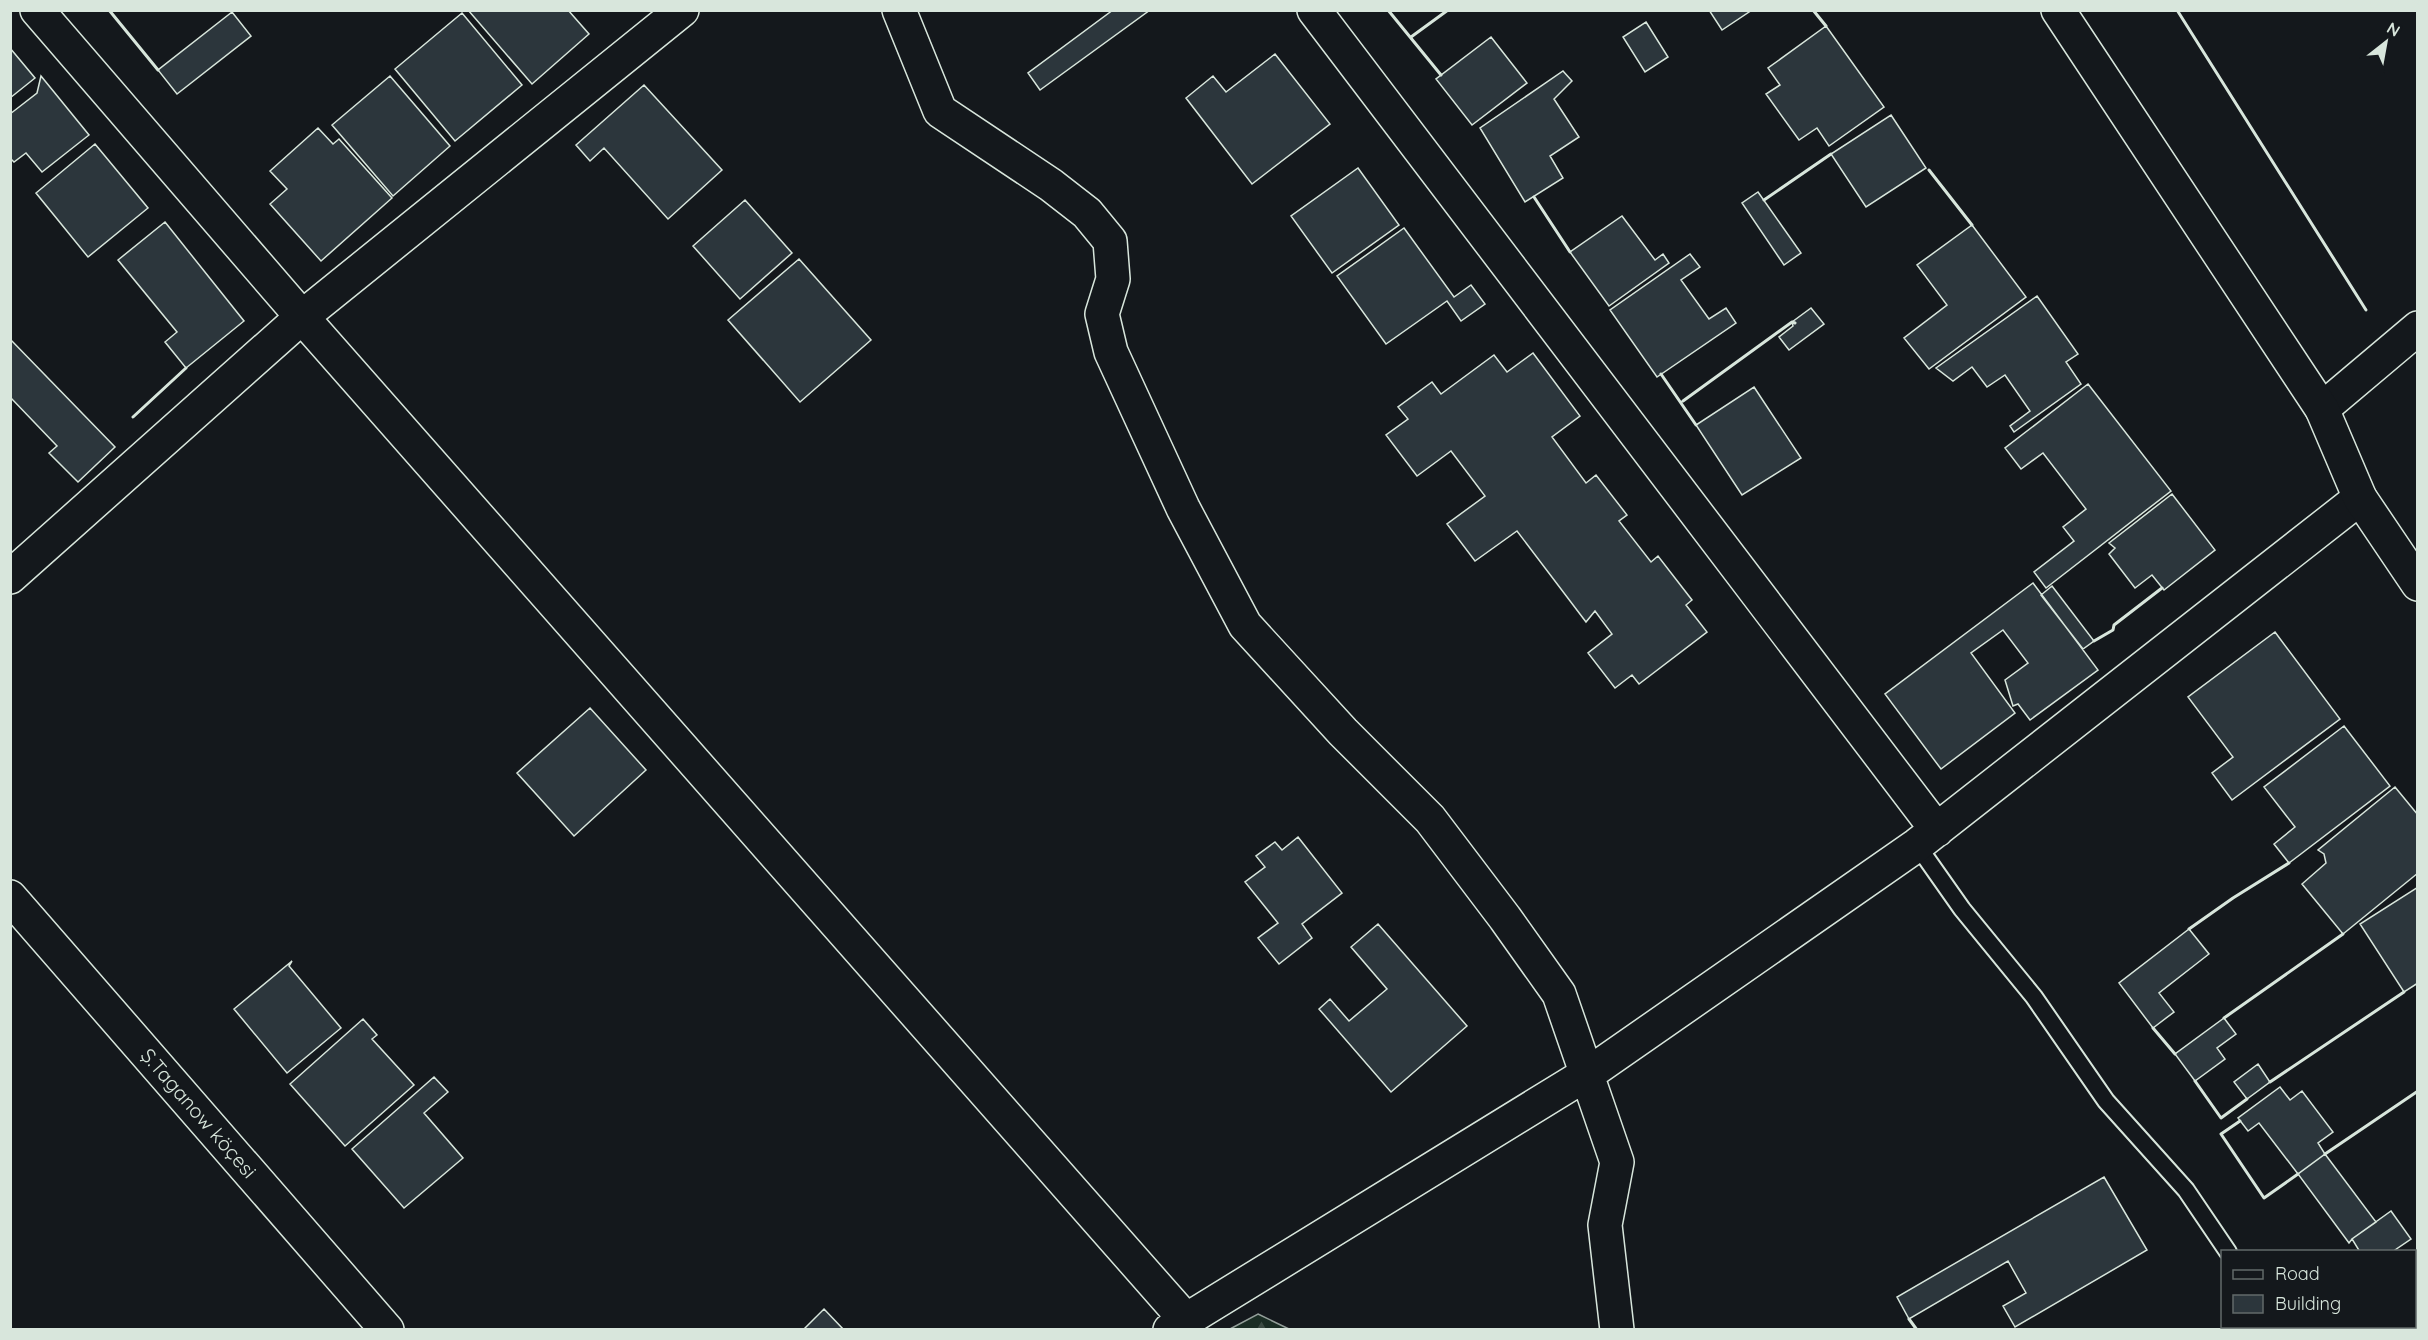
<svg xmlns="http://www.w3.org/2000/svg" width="2428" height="1340" viewBox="0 0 2428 1340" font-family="Quicksand,sans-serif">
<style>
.forest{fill:url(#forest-firs);stroke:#939e99;stroke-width:1.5}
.building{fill:#2c363c;stroke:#d8e6dc;stroke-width:1.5}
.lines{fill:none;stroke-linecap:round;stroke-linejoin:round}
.service-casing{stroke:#d8e6dc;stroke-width:20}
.minor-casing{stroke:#d8e6dc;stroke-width:36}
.tertiary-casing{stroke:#d8e6dc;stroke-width:36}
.service{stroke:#14181c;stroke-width:16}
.minor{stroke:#14181c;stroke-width:33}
.tertiary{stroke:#14181c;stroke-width:33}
.wall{stroke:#d8e6dc;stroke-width:3}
.labels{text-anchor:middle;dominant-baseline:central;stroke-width:4.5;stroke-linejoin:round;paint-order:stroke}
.street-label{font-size:20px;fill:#d8e6dc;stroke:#14181c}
</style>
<defs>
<pattern id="forest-firs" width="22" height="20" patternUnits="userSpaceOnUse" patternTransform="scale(1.5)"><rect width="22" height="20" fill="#1a2d24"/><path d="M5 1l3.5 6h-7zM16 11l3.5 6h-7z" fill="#3b4b43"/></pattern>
</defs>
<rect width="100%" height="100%" fill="#14181c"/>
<!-- forest -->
<path class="forest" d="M1258 1314 1289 1329H1230Z"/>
<!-- building -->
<path class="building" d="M468 10H568L589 34 532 84Z
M1113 10H1150L1040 90 1028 73Z
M1709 10H1752L1722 30Z
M232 12 251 36 177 94 158 70Z
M462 13 522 85 455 141 395 69Z
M1646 22 1668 57 1645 72 1623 37Z
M1826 26 1884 107 1829 146 1817 128 1799 140 1766 94 1780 85 1768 68Z
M1491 37 1527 83 1472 125 1436 79Z
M10 48 35 78 10 98Z
M1275 54 1330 124 1252 184 1186 98 1213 76 1226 92Z
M1563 71 1572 81 1554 99 1579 137 1550 156 1563 178 1525 202 1480 128Z
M41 76 89 135 42 172 26 153 14 162 10 158V114L37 93Z
M390 76 450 146 393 196 332 125Z
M644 85 722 170 668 219 604 148 590 161 576 145Z
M1891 115 1926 168 1866 207 1831 154Z
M318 128 333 144 339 139 392 198 321 261 270 204 287 189 270 171Z
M95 144 148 208 88 257 36 193Z
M1358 168 1399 225 1332 273 1291 216Z
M1758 192 1801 253 1784 265 1742 203Z
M745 200 792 253 740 299 693 246Z
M1622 216 1655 260 1663 254 1669 263 1609 306 1570 252Z
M165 222 244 321 186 368 165 342 177 332 118 260Z
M1972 225 2026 297 1929 369 1904 338 1947 305 1917 265Z
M1404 228 1454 297 1471 285 1485 304 1461 321 1447 301 1386 344 1337 276Z
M1690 254 1700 267 1681 280 1709 319 1726 308 1736 323 1657 377 1610 310Z
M799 259 871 340 800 402 728 320Z
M2037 296 2078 354 2066 362 2081 384 2014 432 2010 426 2030 411 2005 375 1987 387 1972 367 1953 381 1936 368Z
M1811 308 1824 324 1789 350 1779 337 1793 326 1792 322Z
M10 339 115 447 78 482 49 453 57 446 10 397Z
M1533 353 1580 416 1552 437 1586 483 1596 475 1627 515 1619 521 1651 562 1658 556 1692 600 1686 605 1707 632 1639 684 1632 675 1615 688 1588 653 1612 634 1595 611 1586 622 1517 531 1475 561 1447 524 1485 496 1451 451 1417 476 1386 435 1408 419 1398 407 1432 382 1441 394 1494 355 1507 372Z
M2088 384 2171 491 2046 588 2034 572 2074 541 2063 527 2086 509 2043 453 2021 469 2005 448Z
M1754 387 1801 458 1742 495 1696 425Z
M2172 494 2215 550 2164 590 2152 575 2135 588 2109 554 2115 548 2109 543Z
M2033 583 2098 670 2030 720 2018 704 2013 706 2005 680 2028 663 2003 630 1971 653 2015 713 1941 769 1885 694Z
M2052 586 2094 641 2083 649 2041 595Z
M2275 632 2340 719 2232 800 2212 773 2233 757 2188 697Z
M590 708 646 770 574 836 517 773Z
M2344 726 2390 786 2289 863 2274 844 2295 827 2264 787Z
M2395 787 2418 815V873L2343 934 2302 884 2326 863 2324 854 2318 850Z
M1298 837 1342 893 1302 924 1312 938 1279 964 1258 938 1278 923 1245 882 1265 867 1256 856 1275 842 1282 850Z
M2418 887V983L2404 992 2360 924Z
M1378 924 1467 1026 1391 1092 1319 1009 1330 999 1349 1021 1387 989 1351 947Z
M2189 929 2209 954 2159 993 2174 1012 2153 1028 2119 983Z
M292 961 289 966 341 1028 287 1073 234 1009Z
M2224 1018 2236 1034 2217 1048 2225 1059 2195 1081 2175 1054Z
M363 1019 377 1035 372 1039 414 1085 345 1146 290 1084Z
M2258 1064 2270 1082 2247 1099 2234 1082Z
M434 1077 448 1092 424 1113 463 1158 404 1208 352 1149Z
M2280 1087 2290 1100 2302 1091 2333 1132 2318 1143 2325 1154 2298 1174 2259 1123 2248 1131 2238 1118Z
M2325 1154 2376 1222 2352 1239 2349 1243 2298 1174Z
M2104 1177 2147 1250 2015 1327 2003 1306 2026 1293 2008 1261 1909 1319 1897 1297Z
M2391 1211 2411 1239 2395 1250 2396 1252H2360L2352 1239Z
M824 1309 844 1330 804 1329Z
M2414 1313 2418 1318V1330H2388L2386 1326H2414Z"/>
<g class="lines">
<!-- service casing -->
<g class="service-casing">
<path id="service" d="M1917 845 1962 909 2034 997 2106 1101 2186 1190 2228 1252
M2256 1326 2257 1330"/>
</g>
<!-- minor casing -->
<g class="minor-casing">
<path id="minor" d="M37 10 302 317 1186 1320
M899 10 940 111 1051 185 1087 213 1110 241 1113 279 1102 314 1111 352 1183 508 1245 625 1343 732 1430 819 1505 918 1559 994 1617 1162 1605 1225 1617 1330
M1314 10 1937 830
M2322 409 2418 328
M10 577 302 317 682 10
M10 897 387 1330
M1170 1330 1598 1067 1917 845 2360 498"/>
</g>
<!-- tertiary casing -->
<g class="tertiary-casing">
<path id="tertiary" d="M2058 10 2322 409 2360 498 2418 584"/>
</g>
<!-- service -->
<use href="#service" class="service"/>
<!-- minor -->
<use href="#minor" class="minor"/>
<!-- tertiary -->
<use href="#tertiary" class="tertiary"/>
<!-- wall -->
<path class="wall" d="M109 10 158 70
M1388 10 1441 75
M1813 10 1826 26
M2177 10 2366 310
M1411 37 1448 10
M1929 170 1972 225
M1534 197 1570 252
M1764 200 1831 154
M1661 374 1696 425
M1683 401 1792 322 1795 323
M133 417 186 368
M2094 641 2113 630 2114 625 2162 588
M2189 929 2233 898 2289 863
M2224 1018 2343 934
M2153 1028 2175 1054
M2195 1081 2221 1118 2247 1099
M2270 1082 2404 992
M2240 1121 2221 1134 2264 1198 2298 1174
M2325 1154 2418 1091
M1909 1319 1917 1330"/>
</g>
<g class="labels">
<!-- street labels -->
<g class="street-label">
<text transform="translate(199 1113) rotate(49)">Ş.Taganow köçesi</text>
</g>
</g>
<!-- border -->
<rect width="2428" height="1340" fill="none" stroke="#d8e6dc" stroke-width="24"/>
<!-- legend -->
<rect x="2221" y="1250" width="195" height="78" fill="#14181c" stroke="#626a69" stroke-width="1.5"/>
<rect x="2233" y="1270" width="30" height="9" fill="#14181c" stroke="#626a69" stroke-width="1.5"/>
<text x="2275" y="1280" font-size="18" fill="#d8e6dc">Road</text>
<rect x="2233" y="1295" width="30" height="18" fill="#2c363c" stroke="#626a69" stroke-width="1.5"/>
<text x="2275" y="1310" font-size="18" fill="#d8e6dc">Building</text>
<!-- north arrow -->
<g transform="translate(2386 42) rotate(31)" stroke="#14181c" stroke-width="4.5" paint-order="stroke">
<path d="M0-4.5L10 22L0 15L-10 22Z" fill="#d8e6dc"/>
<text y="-9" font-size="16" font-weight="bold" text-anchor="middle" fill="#d8e6dc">N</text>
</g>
</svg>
